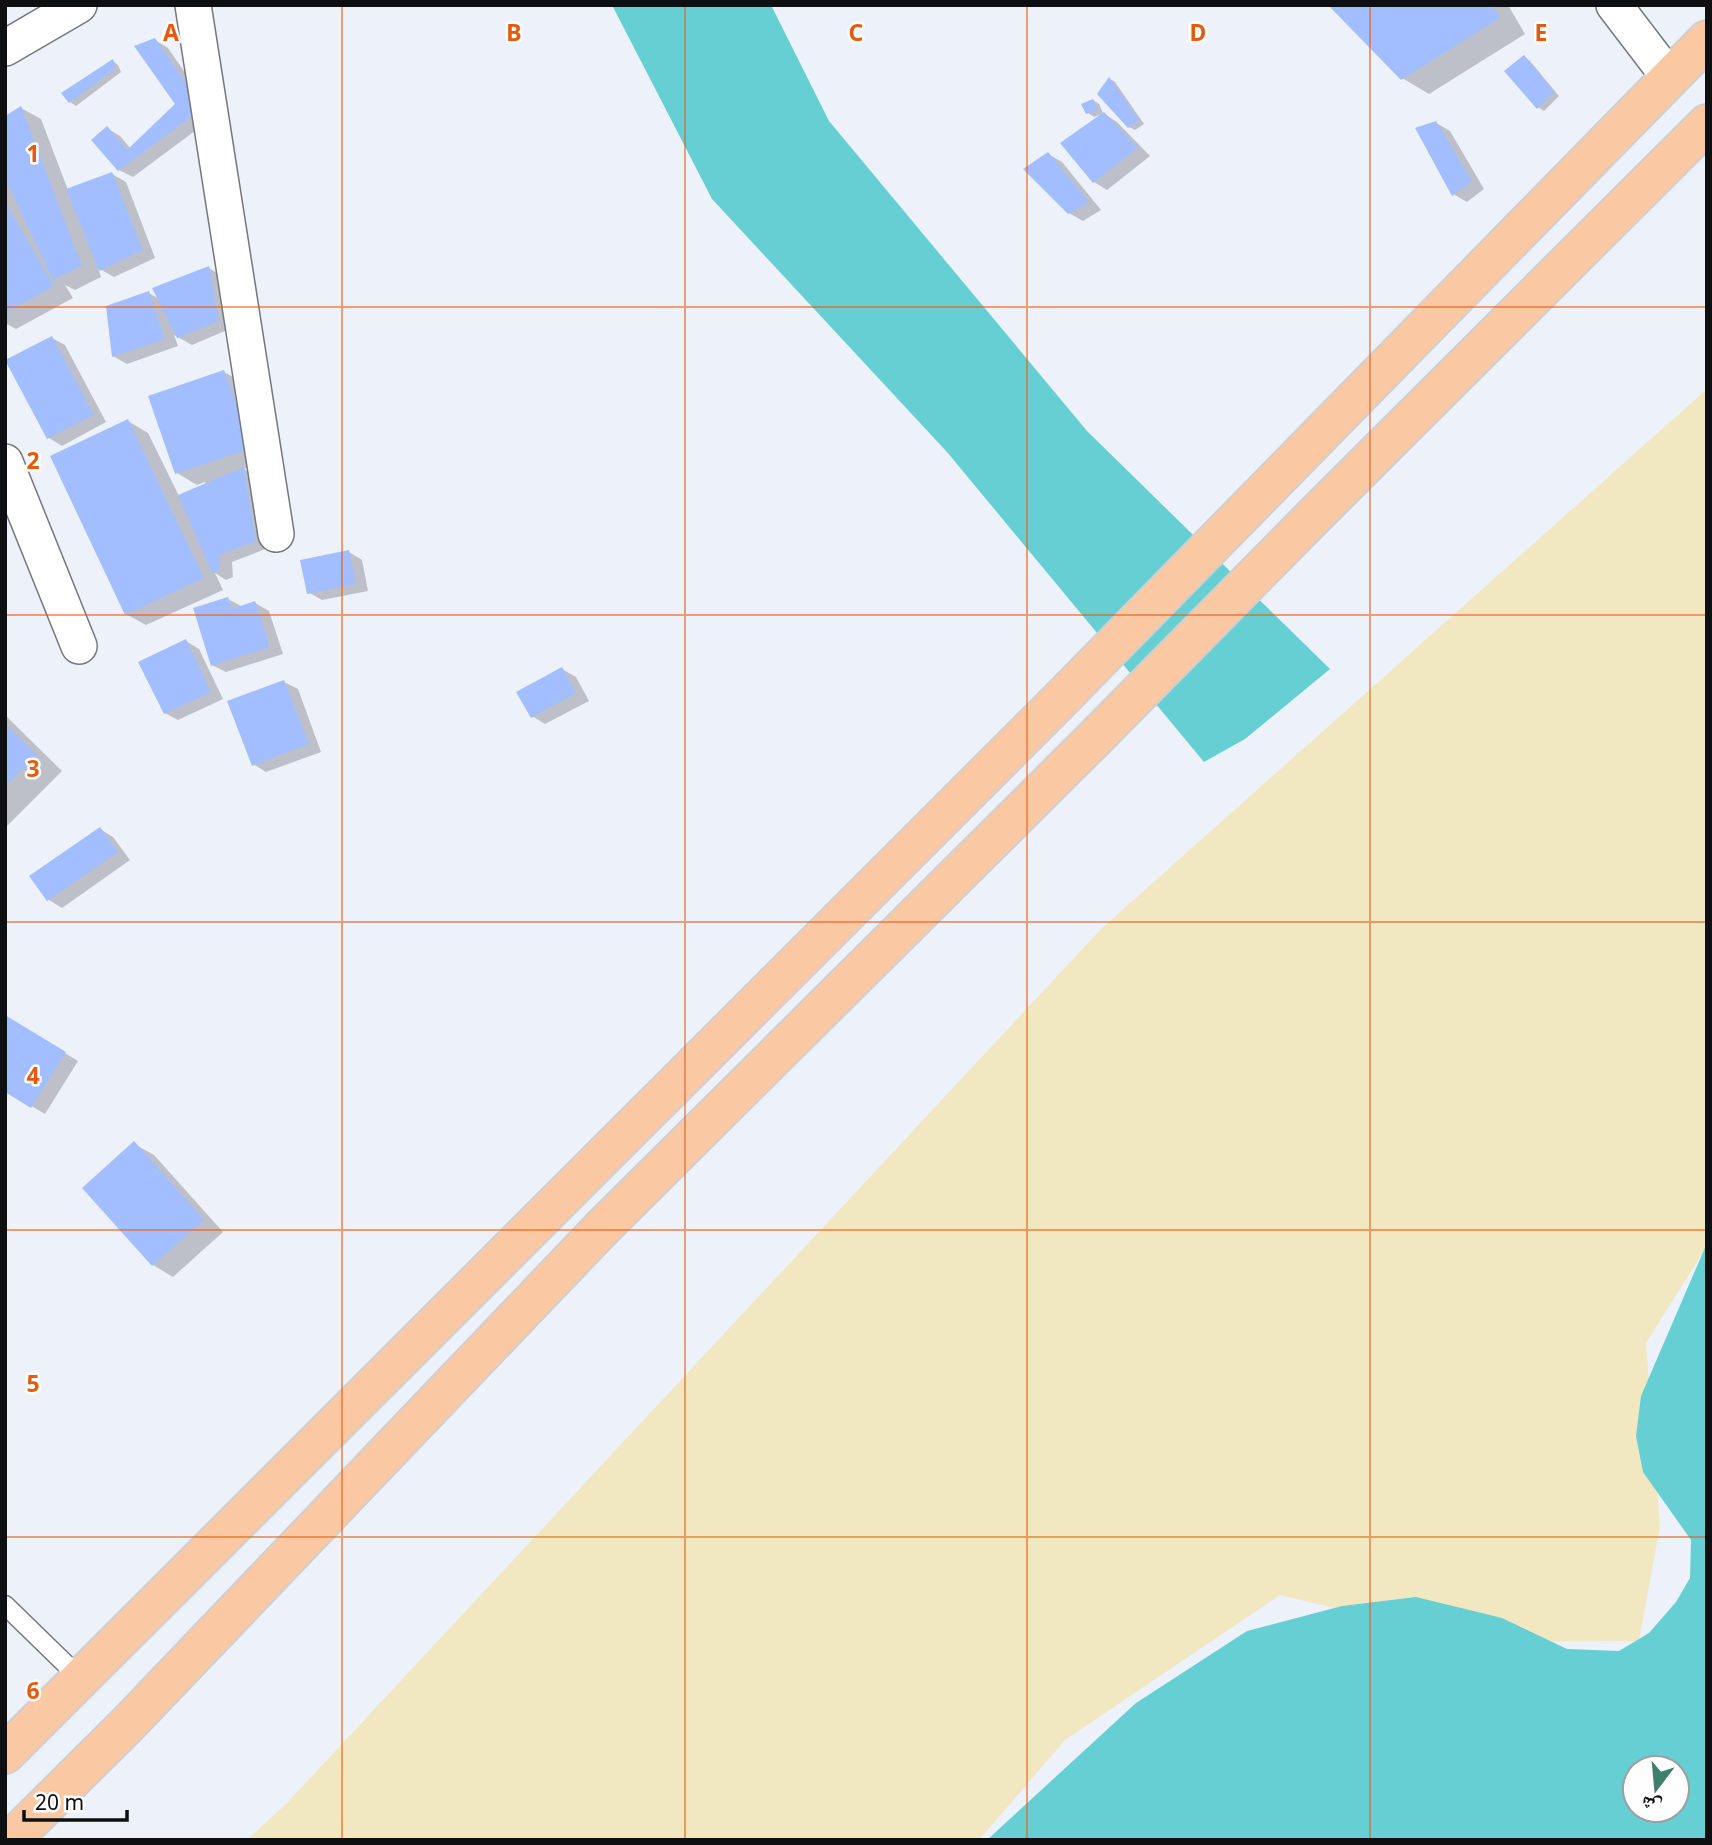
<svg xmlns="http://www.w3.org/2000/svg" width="1712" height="1845" viewBox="0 0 1712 1845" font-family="'Noto Sans','Noto Naskh Arabic',sans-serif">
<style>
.sand{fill:#f1e8c2}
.water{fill:#65cfd4;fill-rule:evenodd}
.shadow{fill:#0003}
.building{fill:#a2beff}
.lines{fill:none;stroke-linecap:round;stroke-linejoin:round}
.lane-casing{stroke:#73777e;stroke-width:21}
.street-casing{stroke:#73777e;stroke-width:38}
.primary-casing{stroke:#cfcfcf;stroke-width:42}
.lane{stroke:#fff;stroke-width:18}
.street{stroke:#fff;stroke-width:35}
.primary{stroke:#fbc8a4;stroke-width:38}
.grid{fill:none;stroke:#e8590c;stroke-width:2;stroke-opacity:0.55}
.grid-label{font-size:23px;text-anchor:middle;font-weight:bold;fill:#e8590c;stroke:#fefefe;stroke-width:5;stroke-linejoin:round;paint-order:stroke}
</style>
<rect width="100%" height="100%" fill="#edf1fa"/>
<!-- sand -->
<path class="sand" d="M1707 389V1246L1646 1343 1660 1526 1639 1641 1476 1642 1280 1595 1065 1740 979 1840H247L286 1804 1101 929Z"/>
<!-- water -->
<path class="water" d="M612 5H771L829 121 1087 431 1330 669 1245 739 1204 762 947 452 712 199Z
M1707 1243V1840H987L1136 1703 1247 1631 1342 1606 1416 1597 1502 1618 1567 1649 1619 1651 1649 1633 1676 1602 1690 1578 1691 1540 1643 1472 1636 1436 1641 1396ZM1635 1768H1677V1810H1635Z"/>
<!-- shadow -->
<path class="shadow" d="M1331 5H1508L1525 34 1429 94 1402 78Z
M155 40 168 48 215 116 133 177 119 170 107 128 120 136 131 149 177 105Z
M1524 57 1530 61 1559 96 1544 111 1538 107Z
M113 61 118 65 121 72 76 106 70 102Z
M1110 79 1115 82 1144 124 1135 130 1129 127Z
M1093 100 1099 104 1103 113 1117 122 1150 156 1107 190 1094 182 1102 114 1094 117 1088 113Z
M21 108 41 119 68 190 112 174 126 182 155 258 114 277 98 268 101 277 75 290 65 285 73 298 16 329 5 323V176Z
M1436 123 1450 131 1484 189 1467 202 1453 194Z
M1048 154 1062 162 1101 210 1083 221 1069 213Z
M209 268 222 276 232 328 192 345 174 335 178 346 127 364 113 356 149 293 159 299Z
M52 338 65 345 106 422 62 446 49 438Z
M224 372 244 383 272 459 244 469 257 476 268 548 232 562 233 577 226 580 215 573 223 590 146 625 126 614 128 421 148 433 179 496 206 485 205 482 197 485 177 473Z
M349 552 362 560 368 591 322 600 308 592Z
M228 599 243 607 255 603 269 611 283 654 226 672 212 665Z
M186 641 199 649 223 699 178 720 165 713Z
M562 669 576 677 589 701 545 724 532 716Z
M284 682 298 689 321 752 266 772 253 764Z
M5 715 62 771 5 828Z
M100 829 113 837 130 860 62 908 49 900 32 877Z
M5 1017 78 1061 45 1114 5 1090Z
M134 1144 154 1155 223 1232 173 1277 153 1265Z"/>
<!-- building -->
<path class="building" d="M1328 5H1492L1500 18 1401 80Z
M155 38 203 108 118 171 91 140 107 126 127 150 175 104 134 46Z
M1524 55 1554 92 1537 109 1504 71Z
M113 59 115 69 69 103 61 93Z
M1109 77 1139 120 1128 128 1097 94Z
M1093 99 1098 110 1086 114 1081 104Z
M21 106 82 266 53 280 5 178V116Z
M1104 112 1138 148 1093 183 1060 143Z
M1436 121 1472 181 1452 196 1415 128Z
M1048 152 1089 202 1068 214 1023 169Z
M112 172 143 250 99 271 66 189Z
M5 202 54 286 5 313Z
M209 266 219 321 177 338 152 288Z
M149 291 165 339 112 357 106 306Z
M52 336 94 415 47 439 5 360Z
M224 370 252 448 175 474 148 396Z
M128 419 204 578 125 615 50 456Z
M244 467 256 541 219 555 220 570 212 573 178 495Z
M349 550 356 584 307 594 300 560Z
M228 597 232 609 255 601 270 647 211 666 193 608Z
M186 639 211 692 164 714 138 662Z
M562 667 576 693 531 718 516 692Z
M284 680 309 744 252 766 227 701Z
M5 724 37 755 5 786Z
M100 827 118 852 47 901 29 876Z
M5 1015 66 1052 31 1108 5 1092Z
M134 1141 204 1220 152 1266 82 1188Z"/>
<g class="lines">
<!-- lane casing -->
<g class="lane-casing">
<path id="lane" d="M5 1605 81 1679"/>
</g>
<!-- street casing -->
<g class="street-casing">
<path id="street" d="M193 5 276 534
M1614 5 1669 77
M5 48 79 5
M5 462 79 646"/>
</g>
<!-- primary casing -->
<g class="primary-casing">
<path id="primary" d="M5 1754 1057 703 1707 40
M11 1840 127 1725 601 1229 1095 738 1316 514 1707 124"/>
</g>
<!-- lane -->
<use href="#lane" class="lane"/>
<!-- street -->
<use href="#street" class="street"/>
<!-- primary -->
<use href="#primary" class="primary"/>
</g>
<!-- grid -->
<path class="grid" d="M342 5V1840M685 5V1840M1027 5V1840M1370 5V1840M5 307H1707M5 615H1707M5 922H1707M5 1230H1707M5 1537H1707"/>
<g class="grid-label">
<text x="171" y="41">A</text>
<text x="514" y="41">B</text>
<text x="856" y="41">C</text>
<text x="1198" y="41">D</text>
<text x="1541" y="41">E</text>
<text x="33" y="162">1</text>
<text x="33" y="469">2</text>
<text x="33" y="777">3</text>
<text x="33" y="1084">4</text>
<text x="33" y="1392">5</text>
<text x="33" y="1699">6</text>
</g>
<!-- border -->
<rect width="1712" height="1845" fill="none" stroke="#0d0f11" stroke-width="14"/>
<!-- north arrow -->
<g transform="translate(1656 1789) rotate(196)"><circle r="33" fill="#fefefe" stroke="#9e9e9f" stroke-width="2"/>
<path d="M0-5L12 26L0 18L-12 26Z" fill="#3f7f6e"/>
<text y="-10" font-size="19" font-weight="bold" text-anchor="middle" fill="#0d0f11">ش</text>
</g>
<!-- scale -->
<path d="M24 1810v10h103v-10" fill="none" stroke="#0d0f11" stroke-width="3.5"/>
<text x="35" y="1810" font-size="21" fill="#0d0f11" stroke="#fefefe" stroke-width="5" paint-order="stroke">20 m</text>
</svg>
